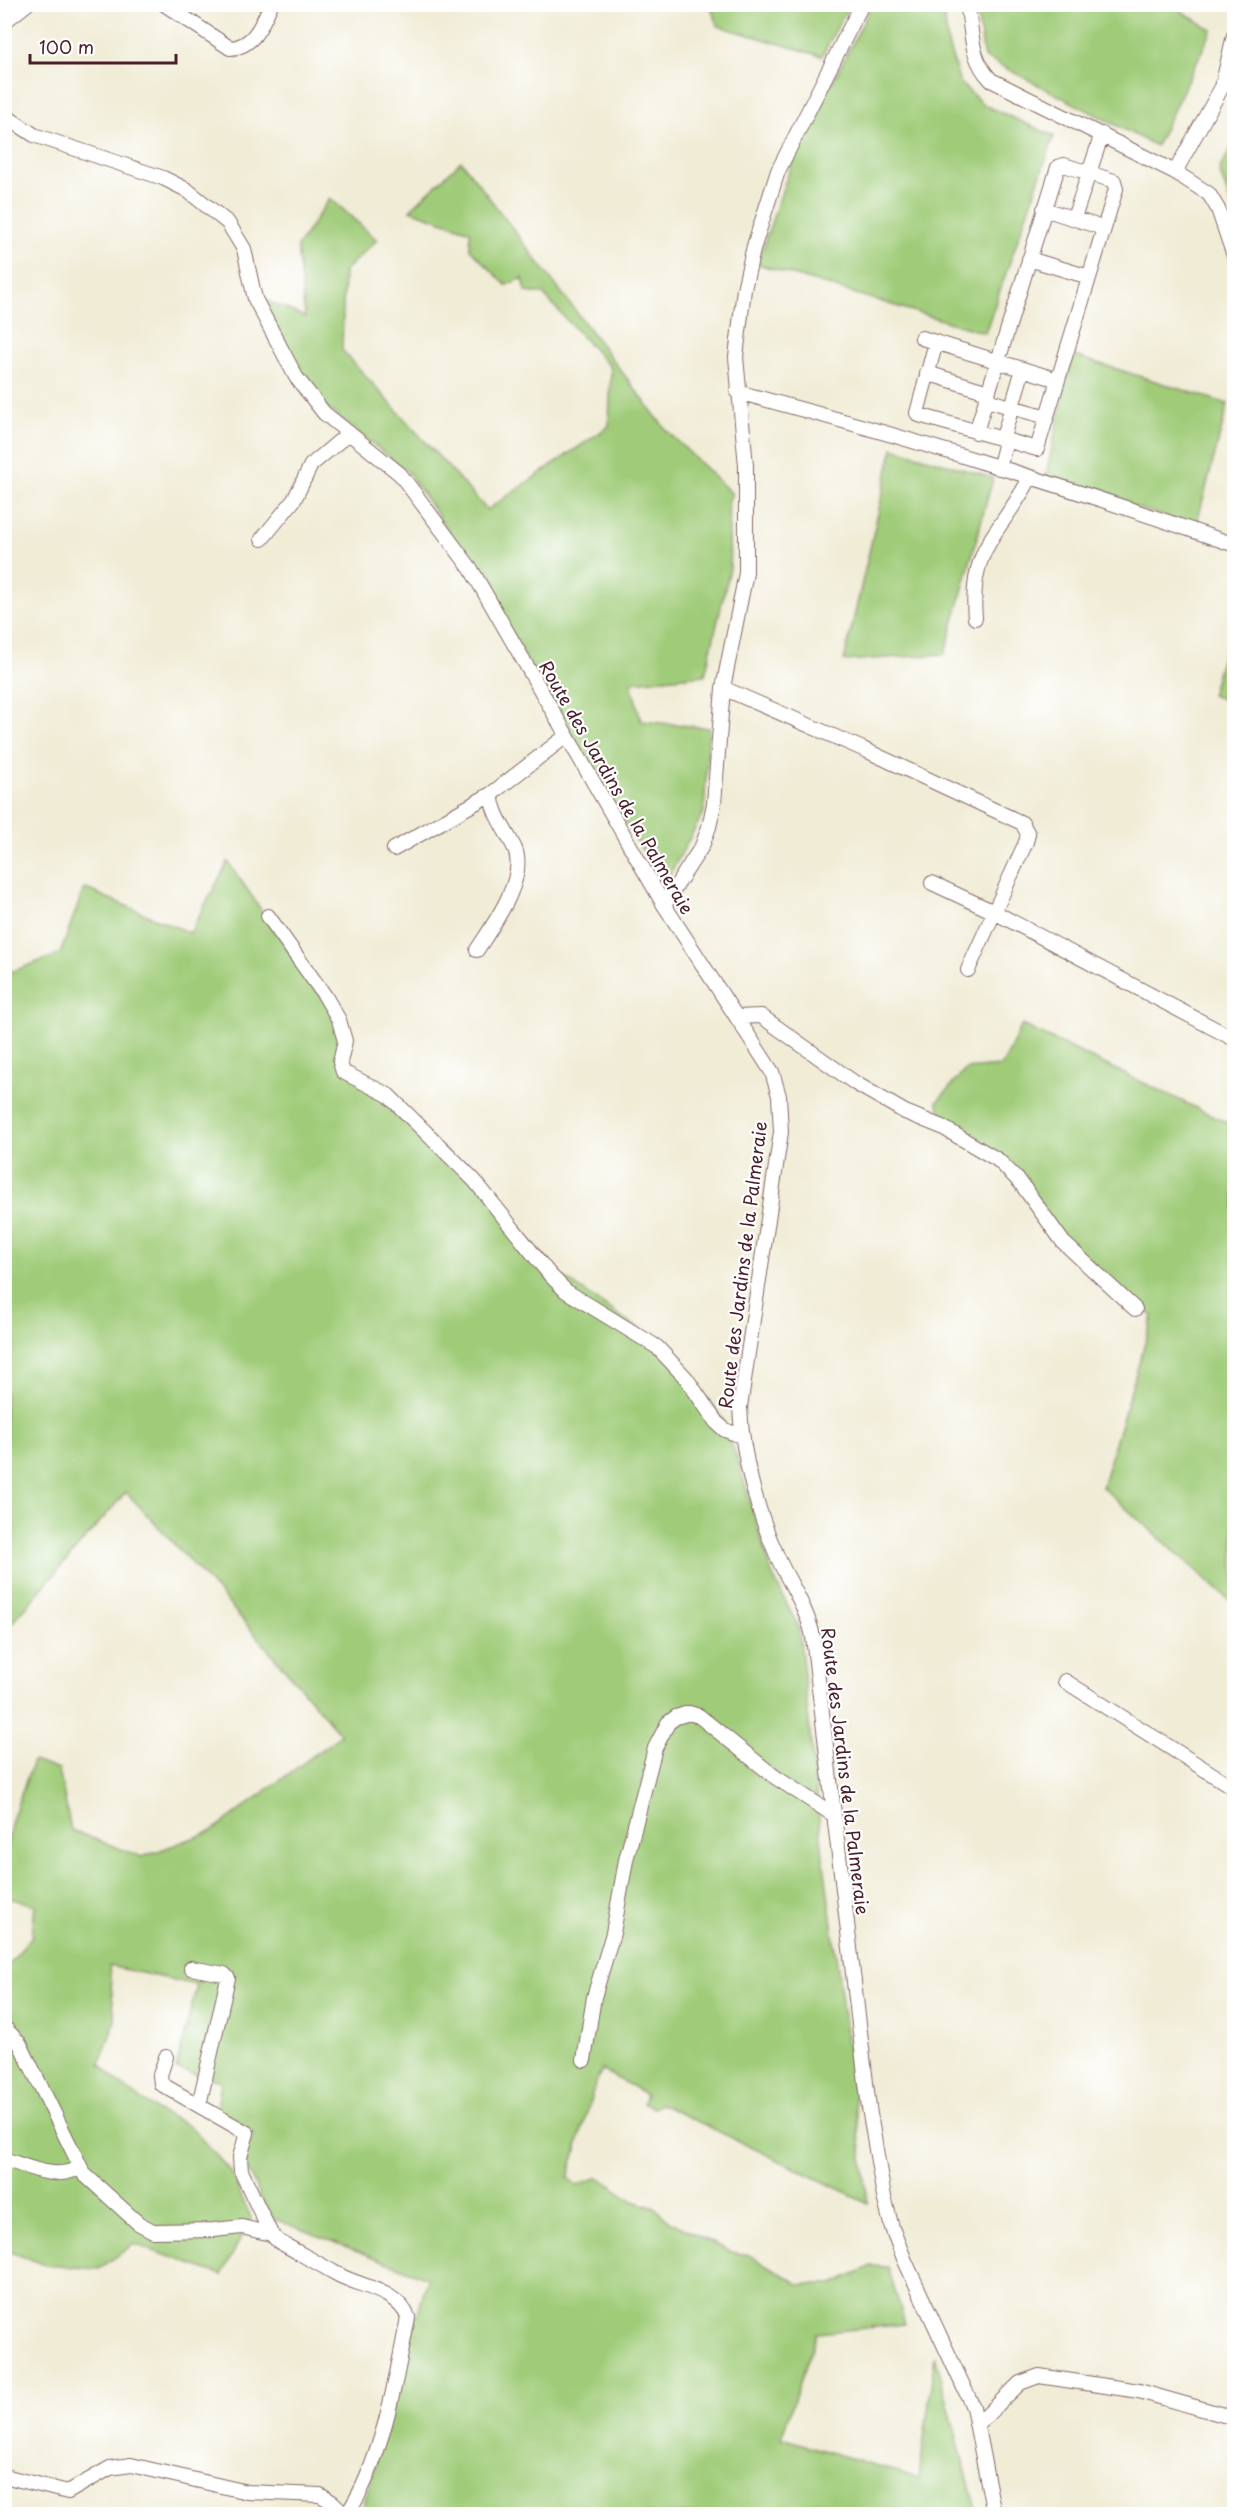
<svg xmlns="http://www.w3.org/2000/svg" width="1239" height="2519" viewBox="0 0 1239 2519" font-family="'Playpen Sans',sans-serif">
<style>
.green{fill:#a0cc79;stroke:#757652;stroke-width:1.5}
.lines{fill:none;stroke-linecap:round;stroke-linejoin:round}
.minor-casing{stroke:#846767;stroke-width:16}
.minor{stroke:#fff;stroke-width:14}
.labels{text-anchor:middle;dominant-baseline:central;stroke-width:4.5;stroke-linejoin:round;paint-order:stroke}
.street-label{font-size:18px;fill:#4a1f2b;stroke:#fff}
</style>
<rect width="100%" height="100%" fill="#fff"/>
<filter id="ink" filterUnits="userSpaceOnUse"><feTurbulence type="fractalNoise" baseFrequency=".0167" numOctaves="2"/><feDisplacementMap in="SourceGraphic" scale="12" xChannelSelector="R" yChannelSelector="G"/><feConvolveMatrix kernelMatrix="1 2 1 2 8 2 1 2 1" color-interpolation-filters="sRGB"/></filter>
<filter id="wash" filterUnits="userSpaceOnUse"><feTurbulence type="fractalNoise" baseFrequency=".008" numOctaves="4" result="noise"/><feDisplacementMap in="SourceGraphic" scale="24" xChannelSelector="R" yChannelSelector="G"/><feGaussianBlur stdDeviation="1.35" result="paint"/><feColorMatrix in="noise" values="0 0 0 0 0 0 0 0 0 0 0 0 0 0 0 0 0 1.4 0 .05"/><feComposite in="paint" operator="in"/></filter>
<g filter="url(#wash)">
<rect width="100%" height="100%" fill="#f0ecd6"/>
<!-- green -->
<path class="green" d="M710 5V4L849 5 822 56 718 26Z
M872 5H943L948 44 960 83 984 105 1054 136 985 333 757 264 795 154Z
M976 5H1172L1212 30 1156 146 984 57Z
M1234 143V212L1219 170Z
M461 161 667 431 732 494 728 502 730 568 705 675 631 682 641 721 709 728 704 812 664 885 553 705 488 592 496 584 492 579 485 585 472 558 460 548 408 472 315 398 256 296 305 317 297 247 330 198 377 240 344 271 342 350 487 510 609 426 611 368 543 294 526 292 523 278 506 285 470 249V231L410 210Z
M1072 355 1228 404 1196 526 1045 480Z
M893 448 993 478 945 654 844 661Z
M1234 617V703L1211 695Z
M228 862 348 1035 344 1061 487 1188 556 1272 648 1335 685 1369 722 1418 740 1467 772 1574 799 1629 823 1855 868 2203 661 2104 653 2108 643 2103 646 2094 602 2070 596 2081 568 2178 577 2185 599 2177 633 2201 655 2208 669 2221 731 2252 749 2255 799 2284H833L871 2266 888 2267 905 2324 817 2333 781 2438 919 2478 935 2355 977 2514H361L428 2278 269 2217 242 2156 254 2134 216 2118 221 2081 176 2069 197 1985 109 1966 115 2021 100 2064 120 2084 158 2111 190 2126 229 2170 251 2218 222 2275 134 2244 99 2269 46 2265 5 2250V1970L32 1936 35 1905 5 1897V1855L12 1820 33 1761 59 1770 71 1830 142 1857 212 1831 341 1735 229 1604 126 1492 5 1631V974L60 954 84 888 190 933Z
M1022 1025 1234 1126V1604L1102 1487 1153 1316 1112 1286 1063 1236 1009 1163 947 1127 937 1102 966 1069 1002 1066Z"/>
</g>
<g filter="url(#ink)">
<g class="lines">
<!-- minor casing -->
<g class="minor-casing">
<path id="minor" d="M164 4 230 48C254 47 262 24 271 4
M967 4C973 33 969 57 991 80L1175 172 1209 194 1218 209 1234 256
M4 22 27 4
M4 115 34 135 163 178 187 190 228 223 244 249 255 299 296 377 324 413 400 474 471 569 664 905 772 1072 779 1096 781 1132 740 1407C742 1457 757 1512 778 1558 790 1585 807 1607 813 1637L869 2108 884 2197 892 2228 905 2261 973 2407 994 2514
M1175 172 1222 87 1234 35
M1044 209 1103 228
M1074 218 1102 134
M1029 259 1089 277
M922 338 1058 380
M936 342 917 413 919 415 1037 449 1116 189 1114 181 1064 165 1058 167 976 432
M927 373 988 392
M737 392C904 436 1069 487 1232 544
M986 400 1047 417
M999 468 1006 442 1004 434 1023 369
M262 539 294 500 311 465 349 433
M975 618C969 546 1000 535 1030 478
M723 688 863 749 1022 823 1028 834 1026 842 968 970
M394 849 491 794 565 737
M932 883 994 912 1234 1039
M664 905 702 846 709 827 714 804 723 688 746 573V466L736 357 744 289 754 246 778 171 862 4
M268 916 325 996 339 1020 345 1041 340 1062 343 1072 388 1095 474 1180 550 1275 566 1291 657 1347 686 1378 716 1422 725 1430 741 1436
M477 950C493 925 527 879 515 849 506 830 493 815 491 794
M737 1017 761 1016 855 1083 905 1112 942 1127 998 1160 1020 1182 1063 1242 1135 1309
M1065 1681 1234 1788
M191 1968 224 1974 228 1978 199 2105
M4 2027 20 2044 84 2174 138 2223 153 2231 214 2230 242 2227 271 2234
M166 2057 160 2075 161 2084 247 2133 240 2157 241 2171 271 2234 278 2241C297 2252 316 2262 335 2273 359 2287 396 2289 408 2317 397 2376 381 2466 347 2514
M584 2060 594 1997 613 1933 626 1860 655 1748 668 1723 676 1717 689 1713 699 1716 775 1777 834 1815
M4 2159C26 2166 58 2182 79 2167
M978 2424 1020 2383 1039 2376 1139 2391 1234 2418
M4 2476 68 2492 110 2468 131 2465 247 2492 320 2495 332 2502 345 2514"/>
</g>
<!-- minor -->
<use href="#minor" class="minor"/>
</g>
</g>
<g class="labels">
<!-- street labels -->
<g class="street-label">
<text transform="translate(617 787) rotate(60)">Route des Jardins de la Palmeraie</text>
<text transform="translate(742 1265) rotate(-83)">Route des Jardins de la Palmeraie</text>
<text transform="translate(846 1771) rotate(83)">Route des Jardins de la Palmeraie</text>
</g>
</g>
<!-- margin -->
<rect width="1239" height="2519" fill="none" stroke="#fff" stroke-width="24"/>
<!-- scale -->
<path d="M30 54v9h146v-9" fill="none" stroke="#4a1f2b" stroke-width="3"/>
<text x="39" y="54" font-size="18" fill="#4a1f2b" stroke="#ffffff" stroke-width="4.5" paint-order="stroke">100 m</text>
</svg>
